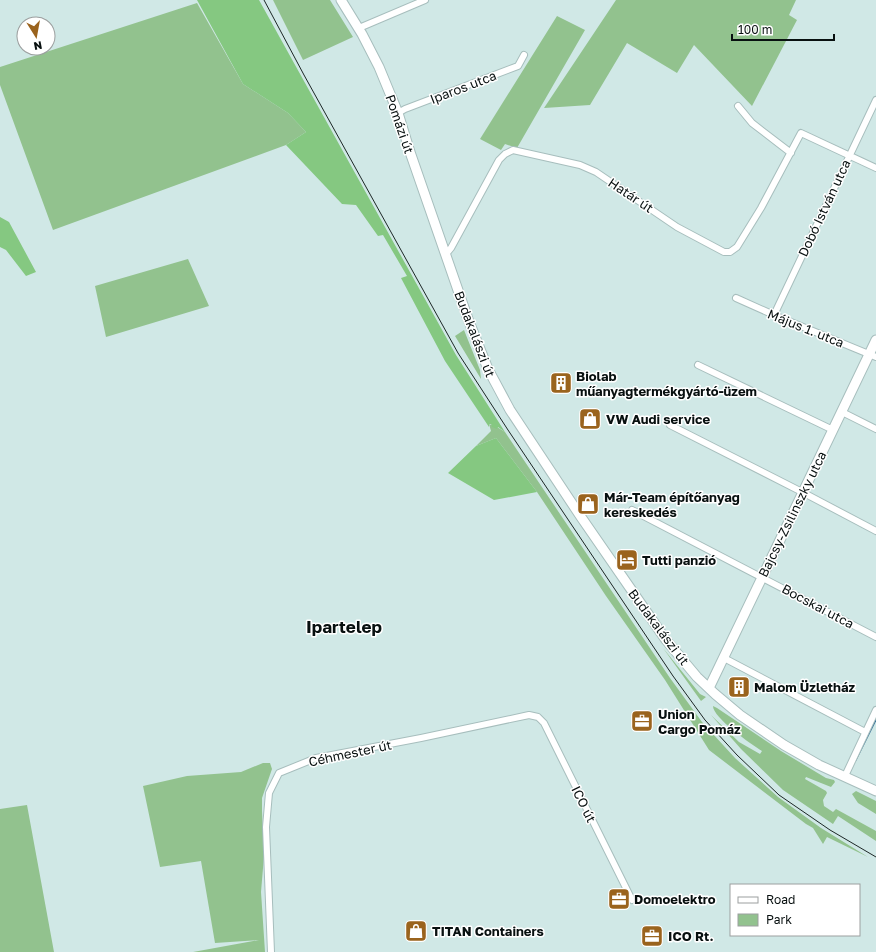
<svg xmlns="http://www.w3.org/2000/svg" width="876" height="952" viewBox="0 0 876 952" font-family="'Golos Text',sans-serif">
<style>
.green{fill:#92c28e}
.forest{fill:#85c881}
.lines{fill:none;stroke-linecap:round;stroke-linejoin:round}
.stream{stroke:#2f6b95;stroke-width:2}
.street-casing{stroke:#a7bebd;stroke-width:8}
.secondary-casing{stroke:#a7bebd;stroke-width:11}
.street{stroke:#fff;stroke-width:6}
.secondary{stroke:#fff;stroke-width:9}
.tram{stroke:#1d2726;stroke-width:1}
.labels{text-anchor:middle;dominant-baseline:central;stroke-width:3;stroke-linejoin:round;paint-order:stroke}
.street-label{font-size:13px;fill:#081010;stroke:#fff}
.poi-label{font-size:13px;font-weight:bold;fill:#081010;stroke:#fff;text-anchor:start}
.district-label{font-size:17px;font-weight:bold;fill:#081010;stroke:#fff}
</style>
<rect width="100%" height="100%" fill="#d0e8e6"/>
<!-- green -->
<path class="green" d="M273 0H330L353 37 303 60Z
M616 0H796L789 15 797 20 752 106 694 45 677 73 627 43 590 105 544 108Z
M197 3 243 84 288 113 306 132 286 145 53 230 0 85V67Z
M557 16 585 30 517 148 505 144 501 150 480 139Z
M188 259 209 306 106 337 95 286Z
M464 330 480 370 481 379 455 336Z
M489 424 497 427 505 432 670 678 702 722 735 758 778 797 821 828 868 857 827 837 823 844 813 828 806 824 709 750 665 680 606 596 537 492 496 438 476 446 491 431Z
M663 648 700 694 706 697 701 701Z
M713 706 717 708 781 751 826 778 834 780 835 782 831 787 806 777 805 779 826 791 827 793 823 800 824 806 833 812 836 809 876 831V841L838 816 833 824 783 790 741 749 711 715 739 742 760 754 762 751C751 744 713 718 713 706Z
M263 763H270L272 769 262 798V811L264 856 261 892 265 952H193L259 940 215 943 201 861 160 867 143 786 187 776 241 772Z
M856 791 876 801V814L858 803 852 794Z
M27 805 54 952H0V809Z"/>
<!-- forest -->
<path class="forest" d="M197 0H259L456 355 505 432 498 427 497 429 492 427 491 424H489V427L445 361 401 278 407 276 383 235 378 236 356 205 342 204 286 145 306 132 288 113 243 84Z
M0 217 9 222 36 272 26 276 6 250 0 247Z
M496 438 537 492 494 500 448 473 476 446Z"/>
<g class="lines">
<!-- stream -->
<path class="stream" d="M855 761 876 719"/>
<!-- street casing -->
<g class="street-casing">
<path id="street" d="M359 28 425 0
M738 106 752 123 791 153
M398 113 405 109 518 66 524 55
M446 254 451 248 499 160 505 154 513 150 580 165 596 172 677 227 724 252H730L737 247 761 208 801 133 876 168
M736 298 774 315 876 357
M774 315 876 100
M698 365 833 430
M842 412 876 429
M670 425 802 492 876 531
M632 510 876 637
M724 658 865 732
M845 776 876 710
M271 952 266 827 269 793 279 773 316 758 421 738 529 715 538 717 544 723 632 900"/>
</g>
<!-- secondary casing -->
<g class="secondary-casing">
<path id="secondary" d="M341 0 362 34 379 67 398 113 410 152 468 319 488 369 510 410 581 517 666 640 697 677 715 694 740 715 784 745 819 765 876 791
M709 688 876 340"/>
</g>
<!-- street -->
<use href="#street" class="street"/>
<!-- secondary -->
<use href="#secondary" class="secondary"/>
<!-- tram -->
<path class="tram" d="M264 0 304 75 458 353 508 430 673 676 705 720 737 755 779 795 830 830 876 857"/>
</g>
<!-- icons -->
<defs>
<g id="building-square" transform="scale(1.15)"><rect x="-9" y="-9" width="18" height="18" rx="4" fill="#9a631d" stroke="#fff"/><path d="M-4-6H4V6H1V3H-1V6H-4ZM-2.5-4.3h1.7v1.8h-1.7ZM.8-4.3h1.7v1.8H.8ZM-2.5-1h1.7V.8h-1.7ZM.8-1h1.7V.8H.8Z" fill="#fff"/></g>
<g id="shop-square" transform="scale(1.15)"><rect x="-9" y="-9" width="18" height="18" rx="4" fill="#9a631d" stroke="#fff"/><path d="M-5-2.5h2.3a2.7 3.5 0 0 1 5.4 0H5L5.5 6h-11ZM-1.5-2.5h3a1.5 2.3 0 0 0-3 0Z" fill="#fff"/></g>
<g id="hotel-square" transform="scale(1.15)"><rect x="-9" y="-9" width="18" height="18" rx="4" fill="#9a631d" stroke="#fff"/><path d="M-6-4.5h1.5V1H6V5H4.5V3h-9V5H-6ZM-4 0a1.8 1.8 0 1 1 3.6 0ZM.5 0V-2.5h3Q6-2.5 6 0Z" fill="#fff"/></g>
<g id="office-square" transform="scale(1.15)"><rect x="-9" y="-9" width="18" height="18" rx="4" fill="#9a631d" stroke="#fff"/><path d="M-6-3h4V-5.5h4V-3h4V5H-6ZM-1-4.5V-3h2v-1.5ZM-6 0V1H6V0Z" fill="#fff"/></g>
</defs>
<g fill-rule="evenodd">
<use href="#building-square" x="561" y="383"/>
<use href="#shop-square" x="590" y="419"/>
<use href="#shop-square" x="588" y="504"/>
<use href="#hotel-square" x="627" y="560"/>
<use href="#building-square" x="739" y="687"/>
<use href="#office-square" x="642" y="721"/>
<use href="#office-square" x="619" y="899"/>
<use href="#shop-square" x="416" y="931"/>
<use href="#office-square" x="652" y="936"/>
</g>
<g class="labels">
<!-- street labels -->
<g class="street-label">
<text transform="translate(463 87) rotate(-21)">Iparos utca</text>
<text transform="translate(400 124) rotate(71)">Pomázi út</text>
<text transform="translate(631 195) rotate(34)">Határ út</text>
<text transform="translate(824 208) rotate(-65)">Dobó István utca</text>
<text transform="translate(806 328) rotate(22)">Május 1. utca</text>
<text transform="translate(475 334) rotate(69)">Budakalászi út</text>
<text transform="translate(792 514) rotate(-64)">Bajcsy-Zsilinszky utca</text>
<text transform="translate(818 606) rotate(28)">Bocskai utca</text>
<text transform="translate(659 627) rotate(53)">Budakalászi út</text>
<text transform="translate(350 753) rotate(-12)">Céhmester út</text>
<text transform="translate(584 804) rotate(64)">ICO út</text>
</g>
<!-- poi labels -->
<g class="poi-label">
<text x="576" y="376">Biolab<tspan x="576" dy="15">műanyagtermékgyártó-üzem</tspan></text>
<text x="606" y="419">VW Audi service</text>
<text x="604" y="497">Már-Team építőanyag<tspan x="604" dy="15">kereskedés</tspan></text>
<text x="642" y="560">Tutti panzió</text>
<text x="754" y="687">Malom Üzletház</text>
<text x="658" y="714">Union<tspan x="658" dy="15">Cargo Pomáz</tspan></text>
<text x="634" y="899">Domoelektro</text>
<text x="432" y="931">TITAN Containers</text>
<text x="668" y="936">ICO Rt.</text>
</g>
<!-- district labels -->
<g class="district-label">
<text x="344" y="626">Ipartelep</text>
</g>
</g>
<!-- legend -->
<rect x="730" y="884" width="130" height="52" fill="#ffffff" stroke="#9c9f9f"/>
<rect x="738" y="897" width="20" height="6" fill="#ffffff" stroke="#9c9f9f"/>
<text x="766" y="904" font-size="12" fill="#081010">Road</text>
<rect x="738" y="914" width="20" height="12" fill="#92c28e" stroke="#9c9f9f"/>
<text x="766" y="924" font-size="12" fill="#081010">Park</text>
<!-- north arrow -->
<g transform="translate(36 36) rotate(169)"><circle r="19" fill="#ffffff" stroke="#9c9f9f"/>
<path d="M0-3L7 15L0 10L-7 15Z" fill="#9a631d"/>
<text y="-6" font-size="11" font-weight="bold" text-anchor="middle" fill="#081010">N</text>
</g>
<!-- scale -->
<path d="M732 34v6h102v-6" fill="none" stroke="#081010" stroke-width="2"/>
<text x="738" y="34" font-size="12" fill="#081010" stroke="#ffffff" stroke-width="3" paint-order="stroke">100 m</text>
</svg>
